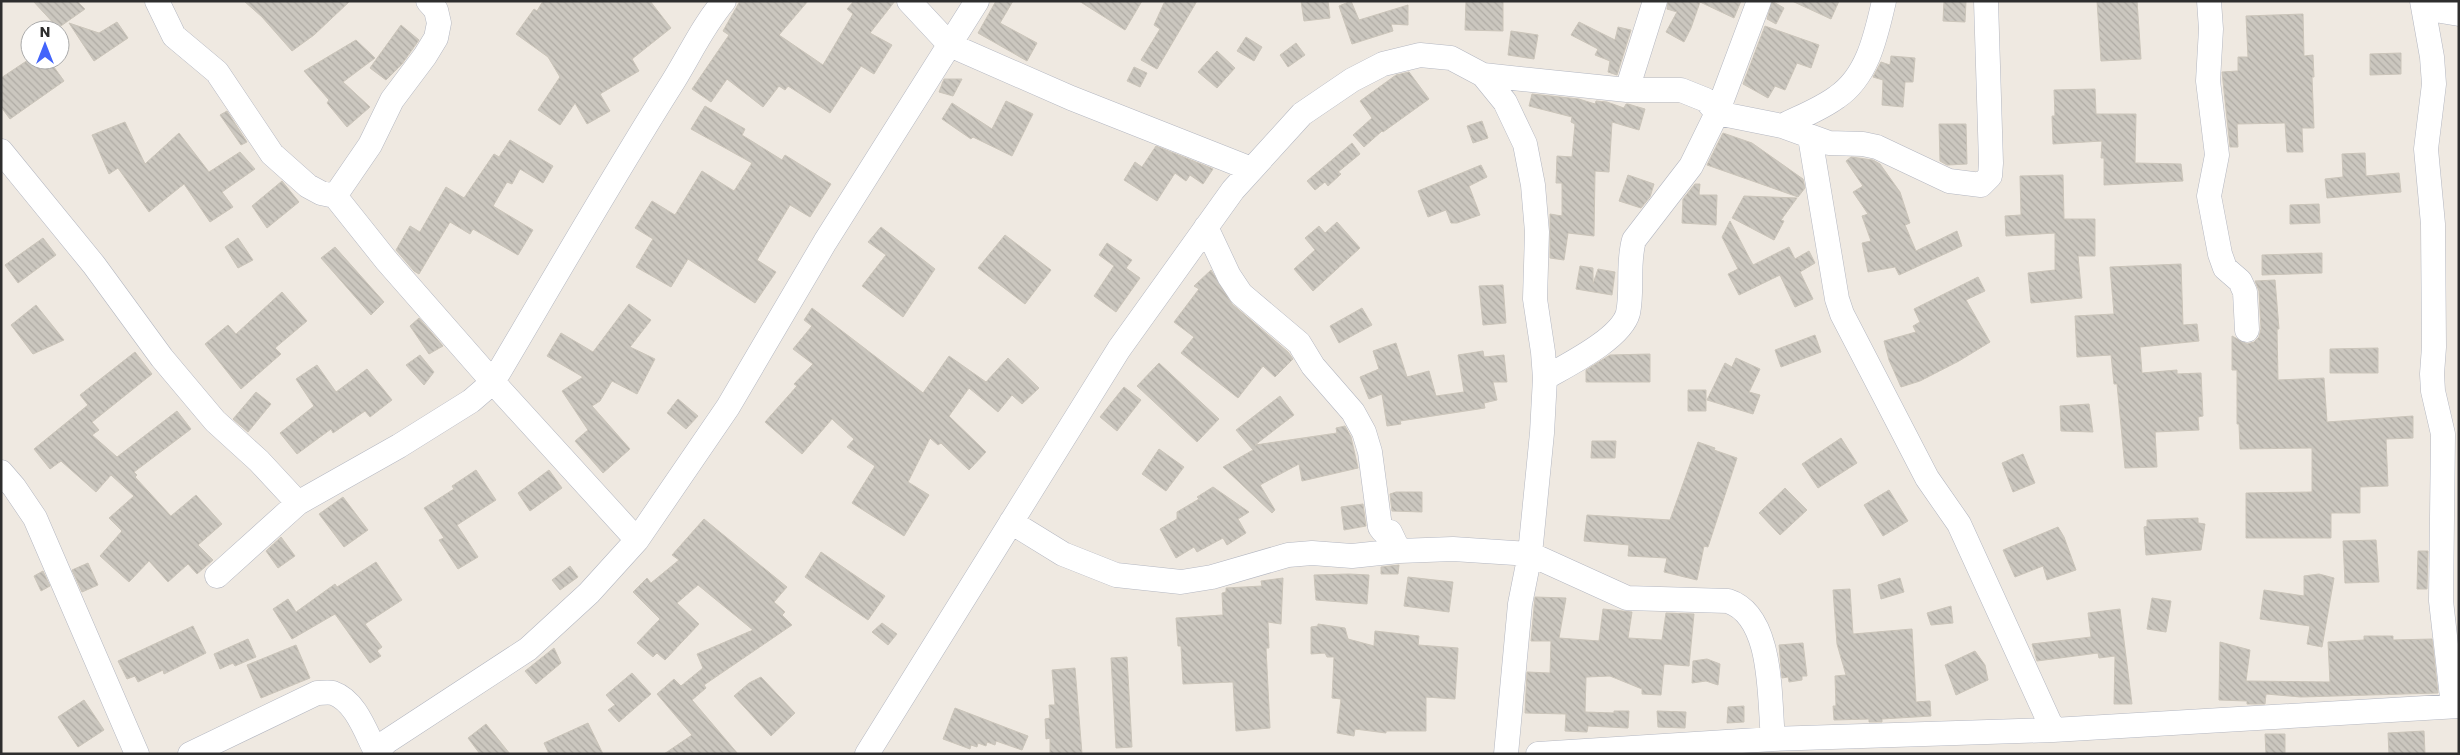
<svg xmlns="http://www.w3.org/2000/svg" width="2460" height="755" viewBox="0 0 2460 755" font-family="Poppins,sans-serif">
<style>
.building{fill:url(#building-back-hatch);stroke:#cbc5ba}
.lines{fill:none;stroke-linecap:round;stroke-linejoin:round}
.minor-casing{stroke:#b4b7c1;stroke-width:25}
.minor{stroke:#fff;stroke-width:24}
</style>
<defs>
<pattern id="building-back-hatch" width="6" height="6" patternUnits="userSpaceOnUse" patternTransform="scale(1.25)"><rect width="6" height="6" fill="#cbc7bf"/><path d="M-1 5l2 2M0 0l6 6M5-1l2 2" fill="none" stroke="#afaba4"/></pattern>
</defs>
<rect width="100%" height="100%" fill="#efe9e1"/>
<!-- building -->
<path class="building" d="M33 1H77L85 9 58 28Z
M244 1H350L314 35 292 51 262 17Z
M543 1H650L671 28 632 59 639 71 600 94 610 111 587 124 575 103 560 125 538 110 560 77 548 57 516 34 534 9 537 11Z
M740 1H808L779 35 823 65 853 14 847 9 854 1H895L870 33 892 45 874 74 861 66 830 113 788 86 785 90 779 86 763 107 727 79 711 102 692 89 729 35 723 31Z
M996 1H1013L1000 23 1037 43 1027 61 978 33Z
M1079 1H1142L1125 30Z
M1165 1H1197L1157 69 1141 60 1160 29 1154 25Z
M1301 1H1328L1330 18 1304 21Z
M1351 1 1359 20 1408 5V25L1391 24 1393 31 1352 44 1339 6Z
M1466 1H1503V31L1465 30Z
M1668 1H1741L1734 18 1700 2 1691 28 1684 42 1666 32 1677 12 1667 9Z
M1772 1 1784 8 1776 24 1767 19Z
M1792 1H1839L1831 19Z
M1944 1H1966L1965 22 1943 21Z
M2097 1H2137L2141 59 2101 61Z
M2303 14 2304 56 2313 55 2314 77H2312L2314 128H2302L2303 152H2287L2285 123 2237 124 2238 147H2230L2222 72 2238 71V57H2248L2246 16Z
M117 22 128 38 94 61 69 23 99 33Z
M1579 22 1615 40 1618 27 1631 30 1617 75 1608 72 1610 61 1595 55 1598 49 1571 35Z
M401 25 419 40 402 64 386 80 370 68Z
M1765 26 1819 45 1811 68 1797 63 1785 90 1775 86 1768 98 1743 84Z
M1511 31 1538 35 1534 59 1508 55Z
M1246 37 1262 47 1254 61 1237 51Z
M356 40 375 58 343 82 370 107 347 127 327 103 329 100 304 71Z
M1296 43 1305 55 1288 67 1280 55Z
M1217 51 1235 68 1217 88 1198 72Z
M2401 53V74L2370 75V54Z
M1891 56 1915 58 1913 82H1905L1903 107 1882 105 1883 80 1873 77 1881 62 1890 65Z
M28 60H49L64 81 10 119 1 107V78Z
M1134 67 1147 73 1140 87 1127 81Z
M1409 72 1429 99 1383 132 1382 131 1364 147 1353 135 1372 118 1360 101 1396 75Z
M944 79H962L953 96 939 92Z
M2095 89 2096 114H2136L2135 163 2181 164 2183 181 2104 185V158H2101L2102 141 2053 144 2052 116H2055L2054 90Z
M1532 94 1579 99 1595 104 1596 101 1607 102 1624 108 1626 104H1628L1645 109 1639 130 1612 122 1609 172 1595 171 1594 236 1568 233 1564 260 1550 258V214L1562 216V183H1556L1557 156 1572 157 1575 124 1571 122 1572 117 1529 106Z
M1006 101 1033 114 1012 156 973 137 971 139 942 119 952 103 992 129Z
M705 106 745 129 742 135 782 160 785 155 831 184 810 217 790 205 757 260 776 272 755 303 688 259 671 287 636 267 653 239 635 228 652 201 675 215 702 171 734 191 752 163 691 129Z
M227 111 247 142 241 145 220 115Z
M1482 121 1488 138 1473 143 1467 126Z
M125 122 145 164 179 133 209 172 240 152 255 169 222 192 233 207 210 222 184 184 149 212 118 168 109 174 92 135Z
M1939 124H1966L1967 164 1947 165 1940 161Z
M1723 133 1752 143 1803 179 1805 188 1798 197 1707 165Z
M510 140 553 166 543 183 520 169 512 184 507 182 493 206 533 230 518 255 473 229 470 234 450 222 419 274 414 271 396 250 410 226 420 232 446 187 464 198 494 154 499 157Z
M1352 143 1360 154 1338 172 1341 174 1328 186 1325 182 1315 190 1307 181Z
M1156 146 1211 168 1213 169 1203 184 1190 175 1186 181 1175 173 1157 201 1124 180 1135 162 1142 167Z
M2365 153 2366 176 2399 173 2401 192 2327 198 2325 179 2343 177 2342 154Z
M1851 157 1873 160 1880 164 1900 192 1910 223 1905 225 1916 251 1957 231 1962 246 1899 275 1895 267 1868 272 1862 243 1871 241 1862 216 1868 214 1853 192 1863 186 1846 161Z
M1481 165 1487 177 1469 186 1480 215 1457 223H1451L1446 210 1428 217 1418 191Z
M1628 175 1654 184 1650 197 1641 208 1619 201Z
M2063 175 2064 219H2095V256H2078L2082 298 2031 303 2028 273 2055 270V233L2006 236 2005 216 2021 215 2020 176Z
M282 181 299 202 267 228 252 206Z
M1695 184H1700L1699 195H1717L1716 225 1682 223 1683 199Z
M1744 196 1797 198 1781 220 1784 221 1774 240 1732 218Z
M2319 204 2320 223 2290 224V205Z
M1730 221 1753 265 1789 247 1795 259 1809 251 1815 263 1800 272 1813 299 1795 307 1780 275 1739 295 1728 274 1738 269 1722 237Z
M1337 222 1360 248 1313 291 1294 269 1315 250 1305 238 1319 226 1325 233Z
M881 227 935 269 903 317 862 286 886 255 868 242Z
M1005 235 1051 270 1025 304 978 268Z
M43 238 56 255 18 283 5 265Z
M238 238 253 260 238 268 225 247Z
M1107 243 1132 260 1126 268 1140 278 1116 312 1094 296 1114 266 1099 255Z
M335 247 384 302 371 315 321 258Z
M2322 253V273L2262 275V255Z
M2181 264 2183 325 2197 324 2199 341 2140 347 2142 373 2177 370V374L2201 373 2203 416 2198 417 2199 430 2155 432 2157 467 2125 468 2117 384H2114L2111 355 2077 357 2075 316 2114 314 2110 267Z
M1580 266 1593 268V284L1598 269 1615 272 1612 295 1576 289Z
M1211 270 1232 304 1288 352 1293 359 1275 377 1263 366 1238 398 1181 353 1194 337 1174 322 1199 289 1194 286Z
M1978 277 1985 291 1966 300 1990 342 1959 361 1920 381 1901 387 1889 360 1884 341 1916 332 1913 326 1920 322 1914 309Z
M2275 280 2279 329H2277L2278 380 2324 378 2327 422 2413 416V438L2386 439 2388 486 2360 487V513H2331V538H2246V493L2312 492V448L2240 449 2239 424H2237V370H2232V336L2247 344 2254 342 2259 337 2261 329 2259 291 2255 281Z
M1503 285 1506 323 1483 325 1479 286Z
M282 292 307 321 275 348 281 354 241 389 205 344 228 325 236 334Z
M629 304 651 320 630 347 655 359 637 394 612 381 600 401 592 406 630 449 603 473 575 441 588 430 562 391 583 377 547 356 561 333 593 352Z
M36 305 64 340 33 354 11 325Z
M812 308 923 393 949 356 986 382 1008 358 1039 388 1022 404 1012 395 998 412 969 388 949 416 986 452 969 470 941 443 938 445 930 438 908 482 929 495 904 536 852 503 875 466 847 447 854 439 832 419 802 454 765 422 797 386 794 384 813 364 793 349 812 326 804 320Z
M1362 308 1372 325 1339 343 1330 326Z
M419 318 443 346 429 354 410 326Z
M1815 335 1821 352 1781 367 1775 350Z
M1396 343 1407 377 1429 371 1436 396 1464 392 1458 355 1483 351 1484 357 1504 355 1507 382H1493L1497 400 1484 403 1485 408 1400 421 1401 424 1387 426 1382 394 1369 399 1360 377 1379 369 1373 351Z
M2378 348V373H2330V349Z
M135 352 152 374 92 422 99 430 92 435 117 457 177 411 191 429 134 472 137 475 135 477 171 516 196 495 222 524 198 545 213 560 197 574 188 564 168 582 149 561 129 582 100 556 122 531 109 518 134 496 111 475 96 492 61 461 50 469 34 449 88 405 80 395Z
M1650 354V382H1586V370L1610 355Z
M420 355 434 372 424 385 406 365Z
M1736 358 1760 369 1749 392 1760 395 1753 414 1707 400 1725 363 1732 367Z
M1159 363 1219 419 1197 442 1137 386Z
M317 365 336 392 367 369 392 400 370 417 365 411 333 433 331 429 297 454 280 433 314 406 296 379Z
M1124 387 1141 400 1117 431 1100 417Z
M1688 390H1706V411H1688Z
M256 392 271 404 248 432 233 419Z
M1280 396 1294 415 1255 445 1337 433 1336 428 1345 426 1351 437 1358 468 1302 481 1299 464 1260 485 1275 510 1272 513 1223 467 1253 450 1236 430Z
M678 399 698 416 686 429 667 413Z
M2089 404 2093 432 2061 431 2060 406Z
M1841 438 1857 463 1818 488 1802 464Z
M1592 441H1616L1615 458H1591Z
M1698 442 1715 448 1714 450 1737 458 1708 547 1704 546 1697 580 1664 572 1667 558 1628 556 1629 545 1584 541 1587 515 1670 520Z
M1159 449 1184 467 1166 491 1142 474Z
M2023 454 2035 483 2013 492 2002 463Z
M476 470 496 500 457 525 478 557 458 569 439 540 444 538 424 508 454 489 452 486Z
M549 470 562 488 530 511 518 493Z
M1213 487 1249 512 1238 519 1246 533 1227 545 1223 538 1197 552 1194 547 1176 558 1160 529 1177 519V512L1199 499 1197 497Z
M1785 488 1807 510 1780 535 1759 513Z
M1889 490 1908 521 1883 536 1864 505Z
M1396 492H1422V512L1392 511 1390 494Z
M343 497 368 530 344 547 319 514Z
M1363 504 1366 526 1344 530 1341 507Z
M2198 518V523L2205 524 2201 550 2146 555 2144 527 2147 526V520Z
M704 519 787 587 774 602 785 612 782 615 792 625 704 685 706 688 692 700 738 754H664L692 735 657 694 674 679 681 686 703 668 697 654 753 630 698 585 677 603 699 624 665 660 657 653 653 657 637 643 660 619 633 592 647 578 651 583 679 560 672 555Z
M2058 527 2064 537 2076 570 2047 580 2043 566 2015 577 2003 550Z
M281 537 295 556 278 568 266 551Z
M2376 540 2379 582 2345 583 2343 541Z
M2418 551H2428L2427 589H2417Z
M821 552 885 596 868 620 805 577Z
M376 562 402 600 365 624 382 647 377 651 381 656 370 663 335 614 292 639 273 609 288 599 296 612 335 584 337 587Z
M88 563 98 585 82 592 72 570Z
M1399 565 1398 574H1381V567Z
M570 566 578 577 560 590 552 580Z
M43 571 50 586 41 591 34 576Z
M1349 574 1369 575 1367 604 1316 600 1314 575Z
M2319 574 2334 578 2322 647 2307 644 2310 626 2260 619 2264 590 2304 596V576Z
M1408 577 1453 582 1449 612 1404 606Z
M1283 578 1281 624 1268 622 1269 648H1266L1270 728 1236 731 1233 682 1183 684 1181 646H1178L1176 618 1223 615 1222 593 1226 592V588L1262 586 1261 581Z
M1900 578 1904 592 1881 599 1878 585Z
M1850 589 1853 634 1912 629 1916 702 1930 701 1931 716 1882 719V722H1869V719L1834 720 1833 706H1836L1835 676 1846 675 1837 644 1833 590Z
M1535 597 1566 598 1559 638 1599 641 1603 609 1632 612 1628 638 1662 640 1666 613 1694 614 1689 666 1664 664 1661 695 1642 694V689L1610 676 1586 677 1585 712 1614 713V711H1629L1628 728 1588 726 1587 732 1565 731 1566 714 1525 713 1527 672 1550 673 1551 641H1531Z
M2152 598 2171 601 2166 632 2147 629Z
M1951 606 1953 623 1931 625 1927 613Z
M2120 609 2132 704H2114L2115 656 2099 658 2098 653 2037 661 2032 644 2091 637 2088 613Z
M882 623 897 634 888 645 872 632Z
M1318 624 1345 628 1348 639 1374 646 1375 631 1419 636 1418 645 1458 648 1455 699 1426 697V731H1386V733L1355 729 1354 736 1337 733 1341 699 1332 698 1334 657H1327L1325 653 1311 654V627L1318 626Z
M193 626 206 653 164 674 163 670 138 682 135 676 127 679 118 661Z
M2364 636H2393V640L2432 639 2438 693 2301 697 2266 694 2265 704H2247V701L2219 700 2220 642 2250 650 2246 681 2330 682 2328 642 2364 640Z
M248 639 256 657 235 666 233 663 220 669 214 654Z
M1803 643 1807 676H1802V680L1789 682 1788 677 1782 678 1779 645Z
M296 645 310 678 261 698 247 665Z
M554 648 561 663 536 684 525 671Z
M1975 651 1985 665 1988 680 1956 695 1945 665Z
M1127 657 1132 747 1116 748 1111 658Z
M1707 659 1720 664 1718 685 1706 681 1692 683 1693 661Z
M1075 668 1082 754H1050V738L1046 739 1045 719 1050 718 1049 705H1055L1052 670Z
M632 673 651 694 619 722 608 710 615 705 606 695Z
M761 677 795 713 771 736 734 696 749 683Z
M84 700 104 730 78 747 58 717Z
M1744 706V722L1727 723 1728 707Z
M955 708 1028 736 1022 750 996 741 995 745 987 742 986 746 978 743 977 747 971 745 970 749 943 739Z
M1657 711 1686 712 1685 728 1658 727Z
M588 723 603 754H549L544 743Z
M486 724 510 754H480L468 738Z
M2424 731 2425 754H2389L2388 733Z
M2265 734H2285V754H2266Z"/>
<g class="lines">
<!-- minor casing -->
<g class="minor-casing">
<path id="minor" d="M157 1 174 36 217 72 272 154 308 186 321 193 335 196 386 260 493 382 637 540
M909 1 950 45 1071 98 1251 169
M2209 1 2211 29 2208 81 2217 155 2209 196 2220 254 2225 268 2240 281 2245 292 2247 330
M2422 1 2432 57 2434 84 2426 149 2433 224 2434 347 2432 374 2433 391 2443 434 2441 601 2453 706
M2425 1 2441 11 2459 14
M1483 75 1627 90H1681L1706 100 1717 113 1782 126 1829 143 1863 144 1877 147 1949 181 1981 185 1990 176 1991 163 1986 1
M1627 90 1655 1
M1782 126C1800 117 1821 109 1837 97 1868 76 1876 35 1884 1
M1810 137 1837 299 1842 314 1927 478 1959 524 2053 730
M1 151 94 265 162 358 215 421 259 461 298 503
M335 196 370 145 392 100 425 56 436 38 439 23 436 10 428 1
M1206 227 1229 276 1241 294 1299 343 1313 366 1353 412 1364 432 1370 452 1380 527 1383 531 1390 532 1399 551
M1545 378C1567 365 1621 339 1628 313 1633 289 1627 264 1634 240L1691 166 1717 113 1759 1
M1 472 14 487 35 518 137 754
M1011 522 1063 554 1116 575 1181 582 1212 577 1288 555 1312 553 1352 556 1399 551 1453 549 1530 554 1627 598 1728 601C1774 616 1769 700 1773 739
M217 576 298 503 399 446 471 401 493 382C551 284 608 185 669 88 688 59 701 28 724 1
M190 754 317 693C322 693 328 692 333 693 356 701 366 733 376 752
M376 754 386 742 528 649 589 593 637 540 728 407 825 242 977 1
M867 754 1119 349 1233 190 1302 114 1352 80 1383 64 1420 55 1451 58 1483 75 1505 102 1525 144 1533 185 1537 232 1535 299 1543 352 1545 378 1542 433 1530 554 1520 604 1506 754
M1538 754 1773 739 2053 730 2459 706"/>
</g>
<!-- minor -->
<use href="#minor" class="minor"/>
</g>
<!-- border -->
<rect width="2460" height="755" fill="none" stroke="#2e2e2e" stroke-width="5"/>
<!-- north arrow -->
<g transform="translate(45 45)"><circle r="24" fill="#ffffff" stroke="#ababab"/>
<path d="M0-4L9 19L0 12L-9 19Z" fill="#4264fb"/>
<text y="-8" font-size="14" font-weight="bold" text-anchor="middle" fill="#2e2e2e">N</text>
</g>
</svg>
